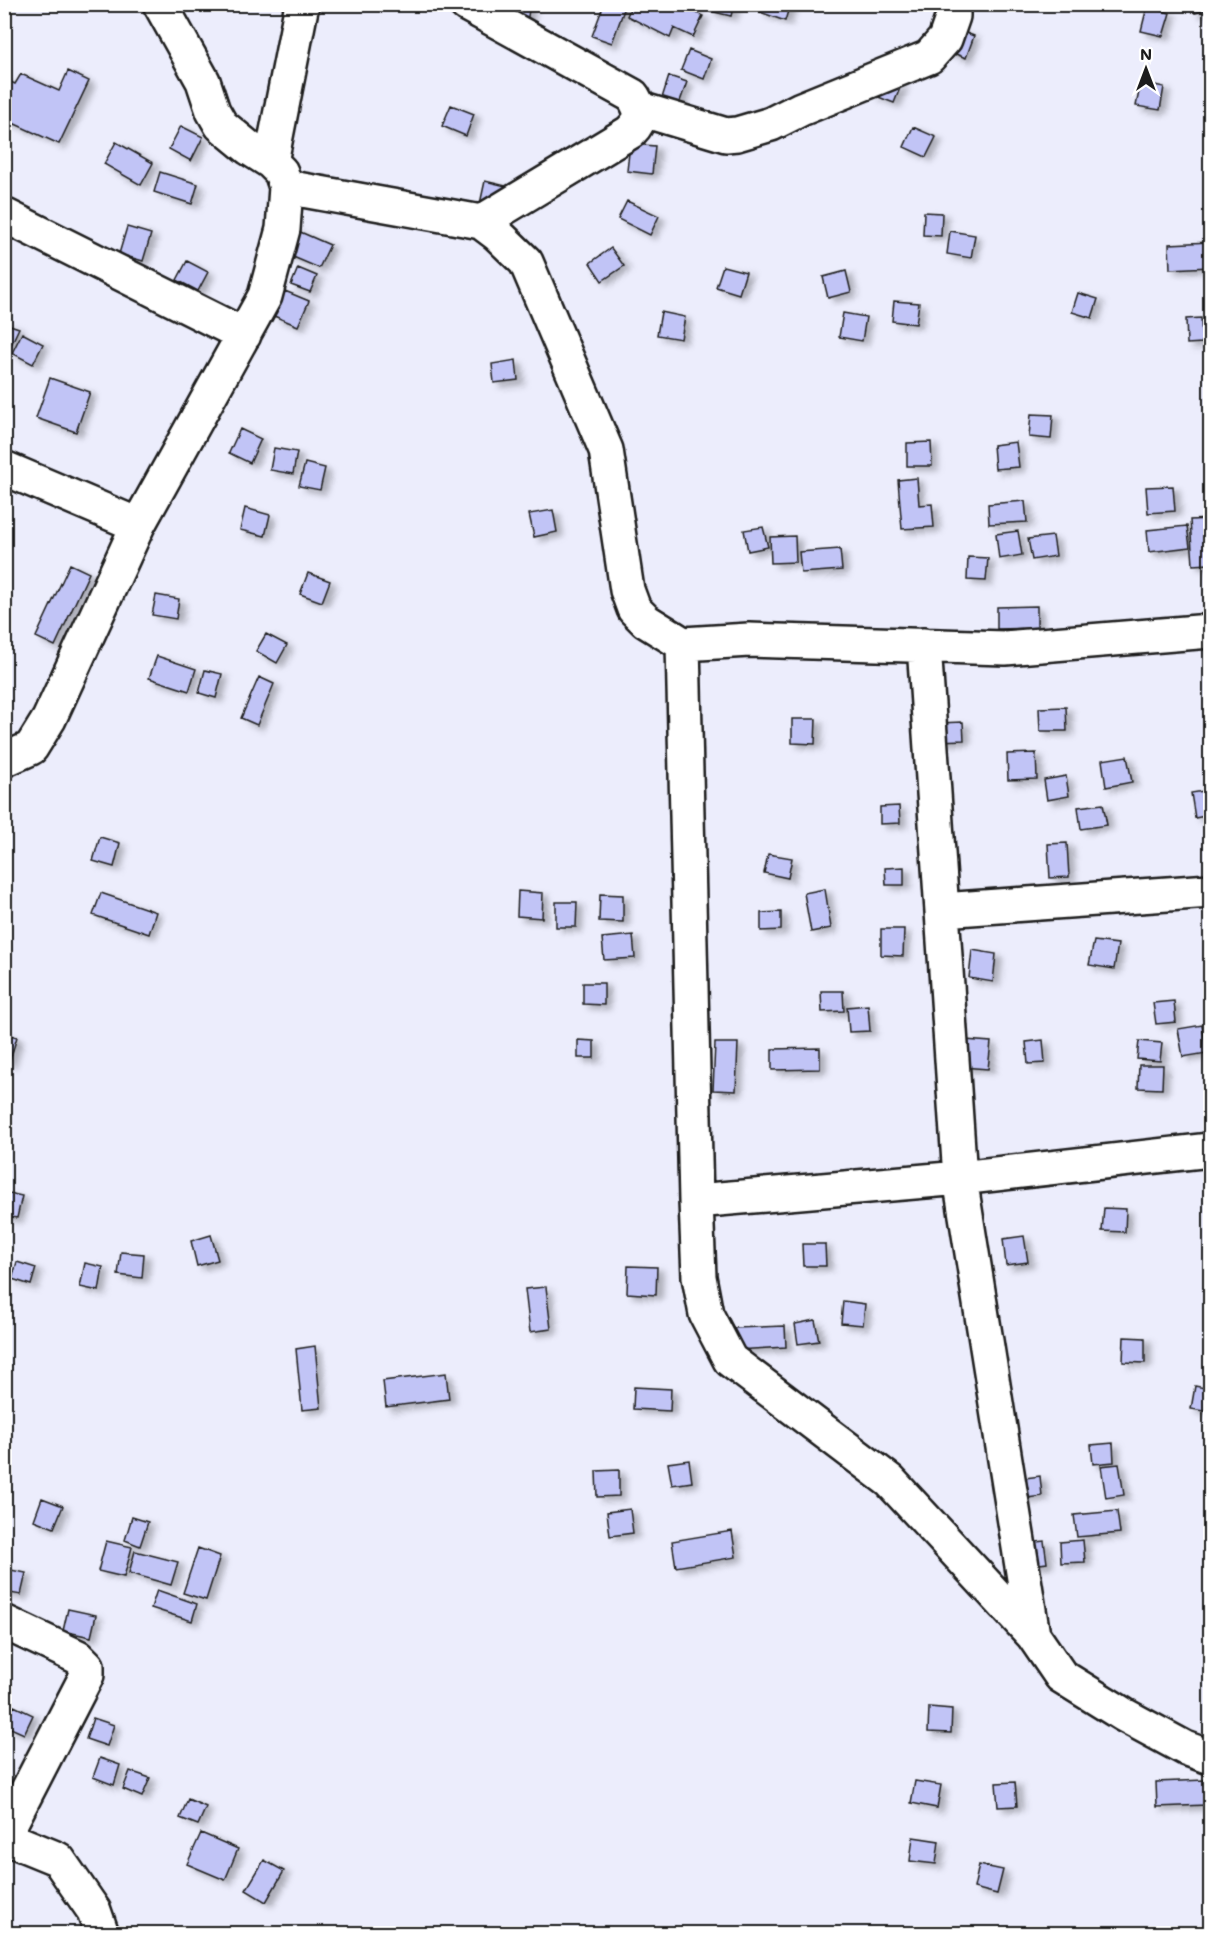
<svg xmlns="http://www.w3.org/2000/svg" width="1215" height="1938" viewBox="0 0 1215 1938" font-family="Mali,sans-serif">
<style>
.building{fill:#c1c4f6;stroke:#1c1c1c;stroke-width:1.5;filter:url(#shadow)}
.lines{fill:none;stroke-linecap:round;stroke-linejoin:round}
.minor-casing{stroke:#1c1c1c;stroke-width:38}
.minor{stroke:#fff;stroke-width:33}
</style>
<defs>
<filter id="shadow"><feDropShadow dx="6" dy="4" stdDeviation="3" flood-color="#0004"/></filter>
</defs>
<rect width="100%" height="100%" fill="#ecedfc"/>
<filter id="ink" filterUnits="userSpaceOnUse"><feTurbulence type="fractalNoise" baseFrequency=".0167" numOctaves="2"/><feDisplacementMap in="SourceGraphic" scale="12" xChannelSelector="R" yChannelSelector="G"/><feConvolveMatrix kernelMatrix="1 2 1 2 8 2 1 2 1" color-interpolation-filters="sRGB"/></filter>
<g filter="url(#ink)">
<!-- building -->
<path class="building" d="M506 4H530L527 22 504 17Z
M604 4H626L612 43 592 36Z
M632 4H678L703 16 693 37 674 28 670 38 627 16Z
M711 4H734L731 16 710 11Z
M763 4H790L785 21 760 12Z
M1192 4H1210V9L1195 13Z
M1147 7 1170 13 1163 36 1141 31Z
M953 28 974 36 966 58 945 50Z
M689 50 711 59 704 79 681 70Z
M68 71 89 81 59 144 4 119V79L15 84 21 74 59 91Z
M669 76 687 82 679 104 662 98Z
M1141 82 1164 87 1160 110 1136 106Z
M902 83 894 103 873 95Z
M451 105 474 114 466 136 442 126Z
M181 126 203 137 191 161 169 149Z
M913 127 936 137 926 157 904 147Z
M116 142 153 163 141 185 104 164Z
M630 144 655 146 652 174 627 171Z
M160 172 198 184 192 204 154 192Z
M485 181 506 186 501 209 480 204Z
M627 201 659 216 650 235 618 219Z
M924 212 942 213 941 236 923 235Z
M127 227 151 234 143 261 119 254Z
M289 227 330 245 319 268 279 251Z
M950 231 975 235 971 258 947 254Z
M1210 242V267L1170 269 1169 244Z
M611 248 624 266 602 281 590 263Z
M187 261 208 272 198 291 177 280Z
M723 266 746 272 739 294 716 287Z
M298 268 317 276 310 292 291 285Z
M846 271 851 292 828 298 823 277Z
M285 291 309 301 298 326 274 316Z
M1078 293 1098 299 1092 318 1072 312Z
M894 301 919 303 916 324 892 321Z
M661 312 685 317 681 339 657 335Z
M843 313 866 317 862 341 839 337Z
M1201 318 1202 343 1187 344 1186 319Z
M4 323 19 328 9 349 4 347Z
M22 333 43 344 33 364 12 353Z
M516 360 518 380 494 383 492 364Z
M50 378 90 392 76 432 36 418Z
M1031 414 1053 415 1051 439 1029 437Z
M240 429 261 439 250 463 229 453Z
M931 442 932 466H907V443Z
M1016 442 1019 467 995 469 993 445Z
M274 448 297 452 293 474 270 470Z
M305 463 325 468 320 490 299 486Z
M917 478 919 505 932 504 934 527 902 529 898 480Z
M1173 486 1175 511 1148 513 1146 487Z
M1025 501 1027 522 989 524 988 504Z
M245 508 270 515 265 536 240 530Z
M553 510 557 532 534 537 529 514Z
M1210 519V564L1193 565 1190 520Z
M1187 526 1190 547 1149 552 1147 530Z
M763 527 768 547 748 551 744 530Z
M1018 531 1022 555 999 559 996 534Z
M795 536 796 562 771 563 770 537Z
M1053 536 1056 556 1032 560 1028 539Z
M840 549 842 570 801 573 799 552Z
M968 557 988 558 986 581 967 580Z
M70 564 89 573 55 646 36 637Z
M308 573 330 581 322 602 300 594Z
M156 595 179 599 176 619 152 615Z
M1037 606V628L997 629V607Z
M266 634 287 645 277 663 256 651Z
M157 656 196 669 189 691 149 678Z
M205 670 222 674 216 698 199 693Z
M259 677 274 684 257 725 241 718Z
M1066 707 1067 731H1040L1039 708Z
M792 719H816L815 744 792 743Z
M963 722 964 740 939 741 938 723Z
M1036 753 1037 779 1008 780 1007 754Z
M1127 756 1132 782 1106 787 1102 760Z
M1066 776 1069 796 1047 800 1044 780Z
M1210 790V815L1195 818 1191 793Z
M1103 804 1107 825 1081 829 1078 807Z
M899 806 900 823 880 824V807Z
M100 837 120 843 114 867 93 861Z
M1067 843 1069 877 1050 878 1048 844Z
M768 854 792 858 788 878 764 873Z
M904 867V885H886L885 868Z
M825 889 831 928 811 932 804 893Z
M518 891 543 893 542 918 517 916Z
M101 893 156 912 149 934 93 915Z
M600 894 623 895V922L599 921Z
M556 902H577L576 927H556Z
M781 912V930L761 931V913Z
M881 929H904L903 956 881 955Z
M633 935 635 958 604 960 602 938Z
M1094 941 1118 944 1114 969 1089 965Z
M972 950 996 954 993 982 969 978Z
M583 983H604V1005L583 1004Z
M821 991H843L844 1011 822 1012Z
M1174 1001 1176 1022 1156 1024 1153 1003Z
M868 1005 870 1031 849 1032 847 1007Z
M1202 1025 1207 1053 1183 1057 1178 1029Z
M4 1033 17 1037 9 1063 4 1061Z
M578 1040 594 1041V1058H578Z
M965 1040 991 1042 988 1069 962 1067Z
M1043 1040 1045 1063 1028 1064 1026 1042Z
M1139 1041 1162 1043 1160 1061 1137 1059Z
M715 1043H738L736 1091 713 1090Z
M820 1048V1069L772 1070V1049Z
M1139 1065H1163L1162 1089 1138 1088Z
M4 1192 22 1196 17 1218 4 1216Z
M1104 1208 1126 1209 1125 1232 1102 1231Z
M211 1235 218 1260 197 1266 191 1241Z
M1024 1236 1028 1262 1006 1265 1003 1239Z
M802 1244H825L826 1266H803Z
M121 1252 144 1254 142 1278 118 1275Z
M17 1262 36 1268 31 1285 12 1279Z
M85 1263 103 1267 99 1291 80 1287Z
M628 1266 657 1267 656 1295 627 1293Z
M546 1287 551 1329 530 1332 525 1289Z
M843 1301 865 1304 863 1325 841 1323Z
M815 1320 819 1341 798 1344 795 1324Z
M785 1326 786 1347 735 1350 734 1328Z
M1124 1337 1145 1338V1363L1123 1362Z
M315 1346 321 1408 302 1410 296 1349Z
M446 1373 449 1399 386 1407 383 1381Z
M1195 1386 1210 1389V1412L1191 1409Z
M634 1387 671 1389 670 1411 633 1409Z
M1113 1443 1114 1462 1093 1464 1091 1445Z
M689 1460 692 1482 672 1485 668 1463Z
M1119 1464 1124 1495 1106 1498 1101 1466Z
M619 1470V1496L597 1497 596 1471Z
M1040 1476 1042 1496 1020 1499 1018 1479Z
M42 1498 63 1506 54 1528 34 1520Z
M630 1509 633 1533 610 1536 607 1512Z
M1117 1511 1120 1533 1077 1537 1074 1515Z
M132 1517 148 1522 140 1546 125 1540Z
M732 1531 736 1557 676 1567 672 1541Z
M1083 1540 1085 1562 1061 1563 1060 1542Z
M106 1541 132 1547 124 1577 98 1571Z
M1044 1541 1047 1563 1024 1566 1021 1544Z
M198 1548 220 1556 206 1600 183 1593Z
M135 1551 178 1562 171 1585 129 1573Z
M6 1569 26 1573 21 1595 4 1592Z
M157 1590 197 1604 192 1621 151 1608Z
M68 1609 96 1615 91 1637 63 1631Z
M14 1706 33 1715 24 1734 4 1725Z
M929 1707 952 1709 951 1733 928 1732Z
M93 1718 114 1725 107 1746 86 1739Z
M100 1758 120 1765 114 1785 93 1777Z
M130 1771 150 1778 142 1797 123 1789Z
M1205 1780 1206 1805 1157 1807 1156 1782Z
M915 1781 941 1785 937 1808 911 1803Z
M1015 1782 1017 1806 998 1807 996 1783Z
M188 1799 206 1807 198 1825 180 1818Z
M201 1833 238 1849 225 1880 187 1864Z
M913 1837 939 1841 936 1864 910 1861Z
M264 1860 284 1871 266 1902 246 1890Z
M979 1865 1003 1870 997 1894 974 1888Z"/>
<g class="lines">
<!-- minor casing -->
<g class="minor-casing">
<path id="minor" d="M466 4 633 96C642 112 644 118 630 132L481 222
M640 109 726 135 737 134 771 124 801 109 929 57 945 39 953 16V4
M271 162 302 4
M286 187 481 222 497 234 526 262 606 450 627 590 634 609 646 621 683 644 749 640 1005 648 1210 631
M4 215 244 335
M4 468 138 525
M683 644 696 1201 699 1277 706 1314 730 1360 890 1481 1033 1635 1061 1676 1124 1715 1185 1748 1210 1757
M924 645 960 1178 1033 1635
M4 760 31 748 49 719 138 525 265 296 283 229 286 187 281 172 271 162 249 148 221 125 213 111 203 81 160 4
M942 910 1210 891
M696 1201 960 1178 1210 1150
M4 1622 78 1657 87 1666V1675L4 1836
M4 1837 58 1859 94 1911 102 1934"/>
</g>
<!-- minor -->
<use href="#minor" class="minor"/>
</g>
</g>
<!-- margin -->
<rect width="1215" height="1938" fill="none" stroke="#fff" stroke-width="24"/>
<rect x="12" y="12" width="1191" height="1914" fill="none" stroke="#1c1c1c" stroke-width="2" filter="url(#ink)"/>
<!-- north arrow -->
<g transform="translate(1146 69)" stroke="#ffffff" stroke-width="4.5" paint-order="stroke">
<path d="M0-4.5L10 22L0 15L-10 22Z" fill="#1c1c1c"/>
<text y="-9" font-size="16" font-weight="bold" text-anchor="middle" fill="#1c1c1c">N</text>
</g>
</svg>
